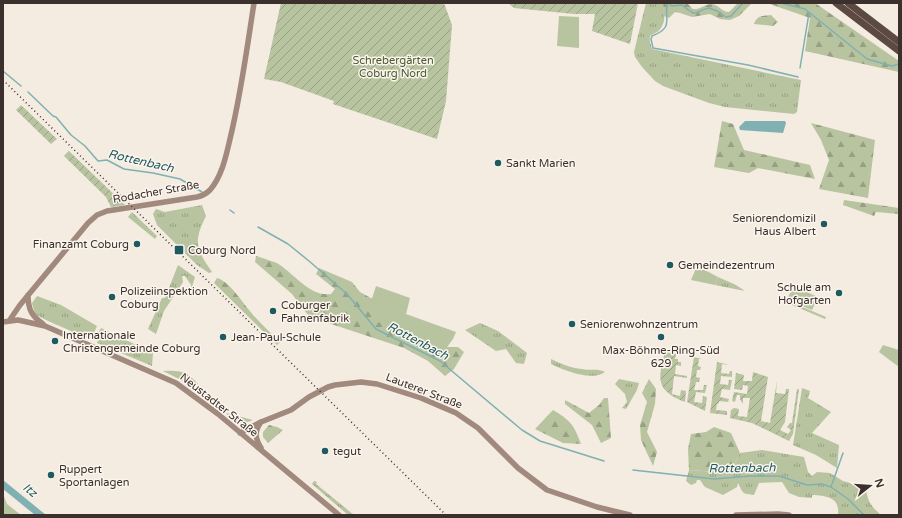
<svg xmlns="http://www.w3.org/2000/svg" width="902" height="518" viewBox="0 0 902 518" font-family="'Varela Round',sans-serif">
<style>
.grass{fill:url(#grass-tufts)}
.forest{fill:url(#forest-firs)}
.park{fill:#b8c4a0}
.garden{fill:url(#garden-furrows)}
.water{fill:#7fb0b2}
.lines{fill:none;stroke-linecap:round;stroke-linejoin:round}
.stream{stroke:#7fb0b2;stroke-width:1.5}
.secondary{stroke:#a18a7d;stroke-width:5.5}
.highway{stroke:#5c4a42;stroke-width:7}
.rail{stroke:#3b302b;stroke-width:1.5;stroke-dasharray:1 3;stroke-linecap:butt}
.poi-dot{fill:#1f5a5e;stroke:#fbf5ee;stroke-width:1.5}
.labels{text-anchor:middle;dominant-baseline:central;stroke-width:3;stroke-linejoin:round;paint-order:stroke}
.park-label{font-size:11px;fill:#4a5a2e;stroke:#fbf5ee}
.poi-label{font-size:11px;fill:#3b302b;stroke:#fbf5ee;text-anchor:start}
.street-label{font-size:11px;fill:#3b302b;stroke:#fbf5ee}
.water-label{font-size:12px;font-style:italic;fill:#1f5a5e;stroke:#fbf5ee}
</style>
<defs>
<pattern id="grass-tufts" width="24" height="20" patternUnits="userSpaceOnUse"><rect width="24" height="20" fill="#b8c4a0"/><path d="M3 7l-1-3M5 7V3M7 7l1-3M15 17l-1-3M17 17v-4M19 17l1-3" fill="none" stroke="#97a083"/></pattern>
<pattern id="forest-firs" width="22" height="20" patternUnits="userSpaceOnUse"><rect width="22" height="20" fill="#b8c4a0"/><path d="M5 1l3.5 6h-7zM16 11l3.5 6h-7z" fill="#97a083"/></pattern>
<pattern id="garden-furrows" width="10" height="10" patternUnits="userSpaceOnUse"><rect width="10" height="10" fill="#b8c4a0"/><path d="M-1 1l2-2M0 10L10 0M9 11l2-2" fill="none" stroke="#97a083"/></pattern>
</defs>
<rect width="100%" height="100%" fill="#f4ebe1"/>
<!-- grass -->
<path class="grass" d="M646 3H663C664 10 666 20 662 26 656 39 645 28 652 49L801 80 797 112 794 114 725 107 709 103 663 86 655 81 642 67 635 57 634 52Z
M202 205 206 216C193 242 196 249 212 272L209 273 197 265 157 225 153 214 156 209 165 212Z
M132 212 157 236 155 239 128 217Z
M178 265 195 277 191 290V285L185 276H182L183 282 164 311 156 334 148 329 162 298H165Z
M718 277 736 285 745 291 715 285Z
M37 296 61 305 97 326 92 337 90 336 87 338 48 321 35 314 32 303Z
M480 323 498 331 527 353 524 364 516 363 506 349 496 351 465 330Z
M101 328 153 353 152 366 97 343 98 340 95 339Z
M551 359C561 364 571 368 582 369 590 371 598 368 605 372 591 382 564 370 551 364Z
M163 371C179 370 187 371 198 384L194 385 188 378 183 381Z
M619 379 639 383 637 390 626 409 622 408 627 402 625 394 615 384Z
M802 388 810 391 808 398 831 412 812 433 839 445 837 468 816 455 793 445Z
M226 413 253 420C240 425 235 426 226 413Z
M762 450 804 457 808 472 812 476 817 472 830 473 843 481 866 487C867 501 871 506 881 515H838C840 497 827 496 812 495V498L799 497 789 493 782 482 759 483 754 495C742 494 743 493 738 483L737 487 723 495 705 487 700 480H697L696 483 691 485 686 481 689 470 716 472 735 463 740 453Z
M314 481 317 482 316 484 354 515H348L312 484Z"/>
<!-- forest -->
<path class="forest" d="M663 3H687L693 9C700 10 705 4 712 4 719 5 722 12 729 12L738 3H752L739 16 730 20 720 19 710 14 692 17 680 13 675 12 669 18 664 16Z
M767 3H815L899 61V72L805 51 810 18Z
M771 15 778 22 773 26 754 24C757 15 763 16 771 15Z
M722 121 733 124 744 150 810 165 815 179 758 168 749 173 714 167Z
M811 123 875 140 868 198 819 189 829 160 821 140Z
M844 200 899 208V214L876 212 874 216 843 205Z
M256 256C264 259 274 261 280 265 296 276 311 297 331 294L335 289 316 274 319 268 352 282 360 292 380 303 447 347H458L464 352 454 369 445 376 428 361 404 348 310 317 303 309 292 294 255 262Z
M217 278C230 281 246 308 256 318 263 326 272 334 280 342L277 345 214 283Z
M649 379 656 389 655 404 647 432 657 452 653 466 641 440 640 425 647 402 642 393Z
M604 398H608L611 438 601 443 592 425 565 404V400L589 413 599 405Z
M553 410C571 421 574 425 581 444L563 443 535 429Z
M269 425 277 427 283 430 268 443 263 437V432Z
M714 427 731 433 740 453 735 463 716 472 689 470 688 449 691 434 706 432Z"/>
<!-- park -->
<path class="park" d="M559 16 579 17V48L557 46Z
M697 266 718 277 715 285 691 280Z
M376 286 410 298 406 314 456 332 453 339 442 354 376 321 368 311Z
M793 286 818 297 812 310 787 300Z
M786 300 826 317 825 319 785 302Z
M883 345 899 350V367L879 352Z
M3 494 7 504 21 515H3Z"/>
<!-- garden -->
<path class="garden" d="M281 3H444L452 25 446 101 437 139 333 104 334 101 281 82 264 79Z
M508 3H638L630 44 592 31 595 14H574L514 8Z
M21 105 57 139 51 144 16 110Z
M69 151 125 205 111 207 106 197 64 156Z
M665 352 679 354 676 355 675 359H678V362H681V366L676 365 675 374 687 376V378L674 376 672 394 680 396 681 390 686 391 685 402C655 390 658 379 665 352Z
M694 357 702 359H699L698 366 701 367 700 370H697L696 377 700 378 699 382H696L694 390H703L704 385H707L705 393 696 392 694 402 702 403 703 396 707 397 705 411 687 402Z
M717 362 730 365 722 364 721 373 729 374 730 371H732V377L721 376 720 384 728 385 729 380H732L730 390 722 389 720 397 729 399 728 402 719 401V403L717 404 716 410 727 411V415L710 413Z
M753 372 768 377 761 421 770 423 777 381 776 393 785 394 786 389H789L785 422 780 430 788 434 791 430 787 427 790 423H792L797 389H799L793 434 789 441 752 423 730 418 731 410 734 408 739 409 738 416 747 417 750 398H743V404L740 399V395H737L735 402 732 401 734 392 747 394 748 386 743 385 742 390 734 389 736 373 744 375 743 381H752Z"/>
<!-- water -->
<path class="water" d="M745 121H785L786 123 783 133 740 130 739 127Z
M3 480 46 515H35L3 489Z"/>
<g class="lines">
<!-- stream -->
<path class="stream" d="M667 3C665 21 673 28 652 36L651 39 653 48 748 65 798 77
M668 3 672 6 682 5C699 19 693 11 709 8L717 11 726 17 731 16 743 3
M781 3 805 9 867 59 892 66 899 64
M800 68 809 13
M3 71 21 86
M28 92 53 116 56 117 71 135 85 146 98 161 107 160 124 169 153 173 180 179 202 192
M230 210 234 213
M258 227 288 244 309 261 347 294 376 329 440 361 522 430 540 441 604 461
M633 470 714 479 750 476H779L807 485 822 484 831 487 848 499 864 515
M831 487 843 453"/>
<!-- secondary -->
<path class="secondary" d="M28 295C28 310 32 316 43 324
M9 321 20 305 88 223 97 215 107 211 197 197C202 196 206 194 210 190 222 176 226 156 230 139 241 94 247 48 254 3
M3 322 18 320 45 326 176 383 218 414 339 515
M240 433 261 422 291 410 309 397 328 387 335 385 361 382 377 384 421 398 456 413 478 428 518 468 547 490 597 507 630 515
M261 448C255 438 254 432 261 422
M736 515 778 514 789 515"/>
<!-- highway -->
<path class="highway" d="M836 3 899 51
M848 3 899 42"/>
<!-- rail -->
<path class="rail" d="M3 80 446 515"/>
</g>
<!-- markers -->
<g class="poi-dot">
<circle cx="498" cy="163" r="4"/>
<circle cx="824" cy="224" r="4"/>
<circle cx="137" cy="244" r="4"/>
<rect x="174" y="245" width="10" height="10" rx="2"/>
<circle cx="670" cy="265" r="4"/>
<circle cx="839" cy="293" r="4"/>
<circle cx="112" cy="297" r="4"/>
<circle cx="273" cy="311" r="4"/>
<circle cx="572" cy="324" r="4"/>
<circle cx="223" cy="337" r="4"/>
<circle cx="661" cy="337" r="4"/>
<circle cx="55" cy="341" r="4"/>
<circle cx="325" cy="451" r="4"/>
<circle cx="51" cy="475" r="4"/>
</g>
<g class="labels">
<!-- park labels -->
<g class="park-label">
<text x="393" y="60">Schrebergärten<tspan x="393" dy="13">Coburg Nord</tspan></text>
</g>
<!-- poi labels -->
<g class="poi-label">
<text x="506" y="163">Sankt Marien</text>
<text x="816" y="218" text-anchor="end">Seniorendomizil<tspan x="816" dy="13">Haus Albert</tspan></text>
<text x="129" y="244" text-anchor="end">Finanzamt Coburg</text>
<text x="188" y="250">Coburg Nord</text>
<text x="678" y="265">Gemeindezentrum</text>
<text x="831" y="287" text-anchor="end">Schule am<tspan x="831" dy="13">Hofgarten</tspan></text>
<text x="120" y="291">Polizeiinspektion<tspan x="120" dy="13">Coburg</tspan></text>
<text x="281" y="305">Coburger<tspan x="281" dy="13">Fahnenfabrik</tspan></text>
<text x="580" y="324">Seniorenwohnzentrum</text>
<text x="63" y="335">Internationale<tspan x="63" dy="13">Christengemeinde Coburg</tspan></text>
<text x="231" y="337">Jean-Paul-Schule</text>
<text x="661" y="350" text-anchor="middle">Max-Böhme-Ring-Süd<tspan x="661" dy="13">629</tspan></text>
<text x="333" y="451">tegut</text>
<text x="59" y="469">Ruppert<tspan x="59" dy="13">Sportanlagen</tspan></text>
</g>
<!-- street labels -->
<g class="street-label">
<text transform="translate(156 192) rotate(-10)">Rodacher Straße</text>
<text transform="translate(424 391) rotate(21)">Lauterer Straße</text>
<text transform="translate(219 405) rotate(38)">Neustadter Straße</text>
</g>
<!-- water labels -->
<g class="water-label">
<text transform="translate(141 161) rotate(13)">Rottenbach</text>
<text transform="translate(418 341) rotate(28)">Rottenbach</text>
<text transform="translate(742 468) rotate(-1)">Rottenbach</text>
<text transform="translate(30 490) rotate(39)">Itz</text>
</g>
</g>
<!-- border -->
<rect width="902" height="518" fill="none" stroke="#3b302b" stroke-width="8"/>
<!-- north arrow -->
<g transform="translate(870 486) rotate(73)" stroke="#fbf5ee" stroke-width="3" paint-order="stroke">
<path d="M0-3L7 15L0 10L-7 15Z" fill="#3b302b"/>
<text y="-6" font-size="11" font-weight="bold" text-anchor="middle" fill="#3b302b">N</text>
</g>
</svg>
